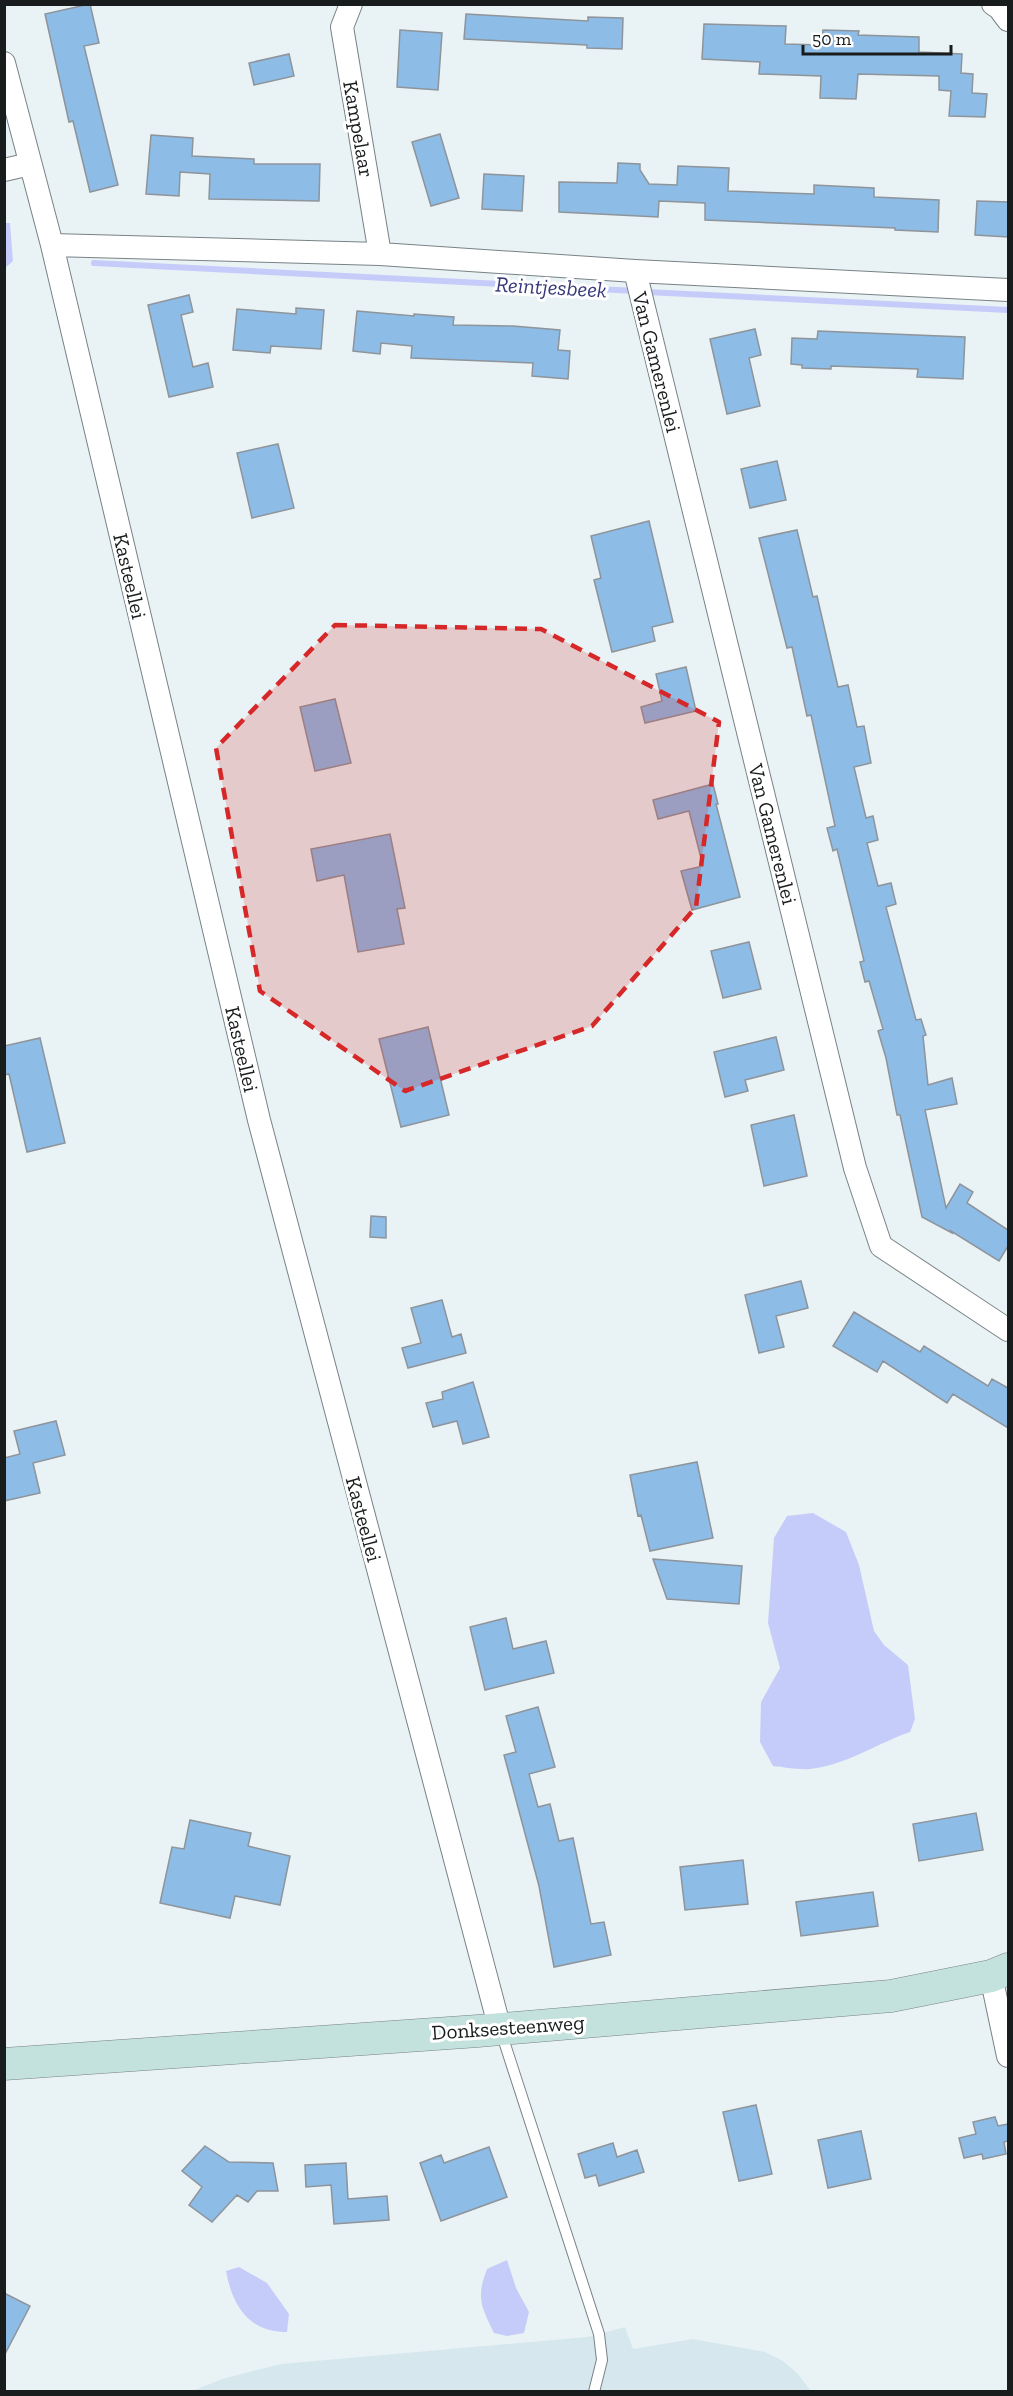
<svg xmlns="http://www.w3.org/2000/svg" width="1013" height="2396" viewBox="0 0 1013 2396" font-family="'Zilla Slab',serif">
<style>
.built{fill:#d6e8ed}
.water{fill:#c6ccf9}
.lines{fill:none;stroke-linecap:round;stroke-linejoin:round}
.stream{stroke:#c6ccf9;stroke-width:6}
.building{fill:#8dbce6;stroke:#8e949a;stroke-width:1.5}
.lane-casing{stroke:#798285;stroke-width:12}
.street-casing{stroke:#798285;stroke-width:24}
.secondary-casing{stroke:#798285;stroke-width:33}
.lane{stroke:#fff;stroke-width:10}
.street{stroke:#fff;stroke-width:22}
.secondary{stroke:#c3e1dd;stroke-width:32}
.marked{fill:#d62828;fill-opacity:0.2;stroke:#d62828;stroke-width:4.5;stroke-dasharray:12 8;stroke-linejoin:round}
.labels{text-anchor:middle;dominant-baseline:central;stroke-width:6;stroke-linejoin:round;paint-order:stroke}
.street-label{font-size:21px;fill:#191c1d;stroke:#fff}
.water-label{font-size:22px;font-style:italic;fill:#38397b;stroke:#fff}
</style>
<rect width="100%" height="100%" fill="#e9f3f6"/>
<!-- built -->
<path class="built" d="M625 2327 633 2349 693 2339 765 2352 783 2361 798 2374 811 2391 190 2392 222 2379 281 2364 587 2337Z"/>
<!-- water -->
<path class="water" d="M5 223H10L13 261 5 268Z
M813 1513 846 1532 859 1565 874 1631 884 1645 908 1665 915 1719 910 1732C876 1744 846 1765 810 1769 798 1770 784 1767 773 1766L760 1742 761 1702 780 1668 768 1623 774 1538 787 1516Z
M507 2260 516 2288 529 2312 524 2333 507 2336 494 2333C481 2306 476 2298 487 2269Z
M239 2267 267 2283 289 2314 287 2332C249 2333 232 2305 226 2271Z"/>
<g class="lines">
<!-- stream -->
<path class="stream" d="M94 263 636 291
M646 292 1008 310"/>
</g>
<!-- building -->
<path class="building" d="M90 4 99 43 84 46 118 185 90 192 73 121 69 122 45 14Z
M466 14 588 21V17L623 18 622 49 587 48V45L464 39Z
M704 24 786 26 785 44 822 45 823 30 859 31 858 35 919 37V52L962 54 961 73 973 74 972 93 987 94 985 117 949 116 951 91 939 90V76L858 74 856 99 820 98 821 76 759 74 760 62 702 59Z
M400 30 442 33 438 90 397 87Z
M289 54 294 76 254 85 249 63Z
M440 134 459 198 431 206 412 142Z
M151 135 193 138 192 156 254 159V164H320L319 201 209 199 210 174 180 172 179 196 146 194Z
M618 163 640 164V170L649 184 677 185 678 166 729 168 728 191 814 194V185L874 188V197L939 200 938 232 895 230V228L705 220V203L659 201 658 217 559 212V182L617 183Z
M484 174 524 176 522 211 482 209Z
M977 201 1008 202V237L975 235Z
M189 295 193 312 181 315 193 367 208 363 213 387 169 397 148 305Z
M296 308 324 310 321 349 271 346 270 353 233 350 237 309 296 314Z
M357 311 414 316V314L454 317 453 325 513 326 560 330 558 350 570 351 568 379 532 376 533 363 411 358 412 346 381 343 380 354 353 351Z
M755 329 761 355 749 358 760 406 727 414 710 339Z
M818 331 965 337 963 379 917 377 918 369 831 366V369L802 368V365L791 364 792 338 817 339Z
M278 444 294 508 252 518 237 453Z
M777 461 786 500 750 508 741 469Z
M649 521 673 622 652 627 655 641 612 652 594 580 601 578 591 536Z
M797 530 813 597 817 596 838 687 848 685 857 727 864 726 871 763 854 767 866 818 873 816 878 840 867 843 878 886 891 883 896 904 886 907 916 1020 921 1019 926 1035 923 1036 928 1085 952 1078 957 1104 925 1110 946 1208 960 1184 973 1192 967 1203 1008 1230V1246L999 1261 951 1231 952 1233 922 1217 900 1115H897L886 1058 878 1031 883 1029 869 981 865 982 860 962 864 961 837 849 833 851 827 828 835 826 811 715 807 716 792 647 787 648 759 538Z
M686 667 696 711 645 723 641 707 662 701 656 674Z
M335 699 351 763 315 771 300 707Z
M713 784 718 804H716L740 897 692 910 681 871 703 866 689 811 658 819 653 800Z
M390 834 405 908 397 909 404 944 358 952 344 875 317 881 311 849Z
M749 942 761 989 723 998 711 951Z
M428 1027 449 1115 401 1127 379 1039Z
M776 1037 784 1070 745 1080 748 1091 725 1097 714 1052Z
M40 1038 65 1143 27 1152 9 1074 4 1075V1046Z
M794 1115 807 1176 764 1186 751 1125Z
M371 1216 386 1217V1238L370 1237Z
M801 1281 808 1308 776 1316 784 1347 759 1353 745 1295Z
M442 1300 452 1337 461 1334 466 1353 408 1368 402 1348 421 1343 411 1308Z
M854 1312 920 1352 924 1346 988 1386 992 1379 1008 1388V1428L953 1394 947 1403 883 1361 877 1372 833 1346Z
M473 1382 489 1437 463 1444 457 1421 433 1427 426 1403 443 1399 442 1392Z
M56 1421 65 1455 33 1463 40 1493 4 1501V1458L20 1454 14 1431Z
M697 1462 713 1538 650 1551 641 1515 638 1516 630 1475Z
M653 1559 742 1566 739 1604 667 1599Z
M506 1618 513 1649 546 1641 554 1673 485 1690 470 1627Z
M538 1707 555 1767 529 1774 538 1807 550 1804 559 1841 573 1838 591 1924 604 1922 611 1955 554 1967 539 1886 504 1755 516 1752 506 1716Z
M976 1813 983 1850 919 1861 913 1824Z
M190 1820 251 1833 248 1846 290 1856 280 1905 235 1896 230 1918 160 1903 172 1847 184 1849Z
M743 1860 748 1904 685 1910 680 1867Z
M873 1892 878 1926 801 1936 796 1902Z
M756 2105 772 2174 739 2181 723 2112Z
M995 2117 998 2126 1008 2124V2141L1004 2142 1006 2154 983 2159 982 2154 964 2158 959 2138 976 2134 973 2122Z
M861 2131 871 2179 828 2188 818 2140Z
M613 2143 617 2157 637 2150 644 2172 599 2186 596 2175 585 2178 578 2154Z
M205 2146 229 2162 273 2163 278 2191H257L248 2202 237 2195 212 2222 189 2205 202 2187 182 2171Z
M489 2147 507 2197 441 2221 420 2163 441 2155 444 2163Z
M346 2163 348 2199 387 2196 389 2220 334 2224 331 2185 306 2187 305 2165Z
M4 2293 30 2306 4 2356Z"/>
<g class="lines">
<!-- lane casing -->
<g class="lane-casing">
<path id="lane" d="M501 2032 599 2334 602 2360 594 2392"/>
</g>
<!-- street casing -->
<g class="street-casing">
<path id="street" d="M351 4 342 27 380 254
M993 4 999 8 1008 20
M4 63 52 245 259 1120 500 2029
M4 170 30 164
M52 245 380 254 635 271 1008 290
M635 271 855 1168 881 1246 1008 1330
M991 1976 1008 2056"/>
</g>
<!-- secondary casing -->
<g class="secondary-casing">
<path id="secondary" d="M4 2064 478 2031 891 1996 991 1976 1008 1969"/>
</g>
<!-- lane -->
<use href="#lane" class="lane"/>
<!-- street -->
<use href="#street" class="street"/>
<!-- secondary -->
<use href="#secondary" class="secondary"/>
</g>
<!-- marked area -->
<path class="marked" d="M335 625 541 629 719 722 696 907 592 1026 405 1091 260 991 216 748Z"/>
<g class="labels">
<!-- street labels -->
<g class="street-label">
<text transform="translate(359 129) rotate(80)">Kampelaar</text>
<text transform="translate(657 362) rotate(76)">Van Gamerenlei</text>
<text transform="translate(130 576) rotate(77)">Kasteellei</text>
<text transform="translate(773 834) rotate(76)">Van Gamerenlei</text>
<text transform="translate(242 1049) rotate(77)">Kasteellei</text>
<text transform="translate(364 1519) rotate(75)">Kasteellei</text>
<text transform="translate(508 2027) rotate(-4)">Donksesteenweg</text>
</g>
<!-- water labels -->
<g class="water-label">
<text transform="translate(551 287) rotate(3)">Reintjesbeek</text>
</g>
</g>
<!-- border -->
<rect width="1013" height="2396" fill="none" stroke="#191c1d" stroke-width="12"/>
<!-- scale -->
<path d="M803 45v9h148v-9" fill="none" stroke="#191c1d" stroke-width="3"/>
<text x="812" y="45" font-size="18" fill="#191c1d" stroke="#ffffff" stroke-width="4.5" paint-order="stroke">50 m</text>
</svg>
